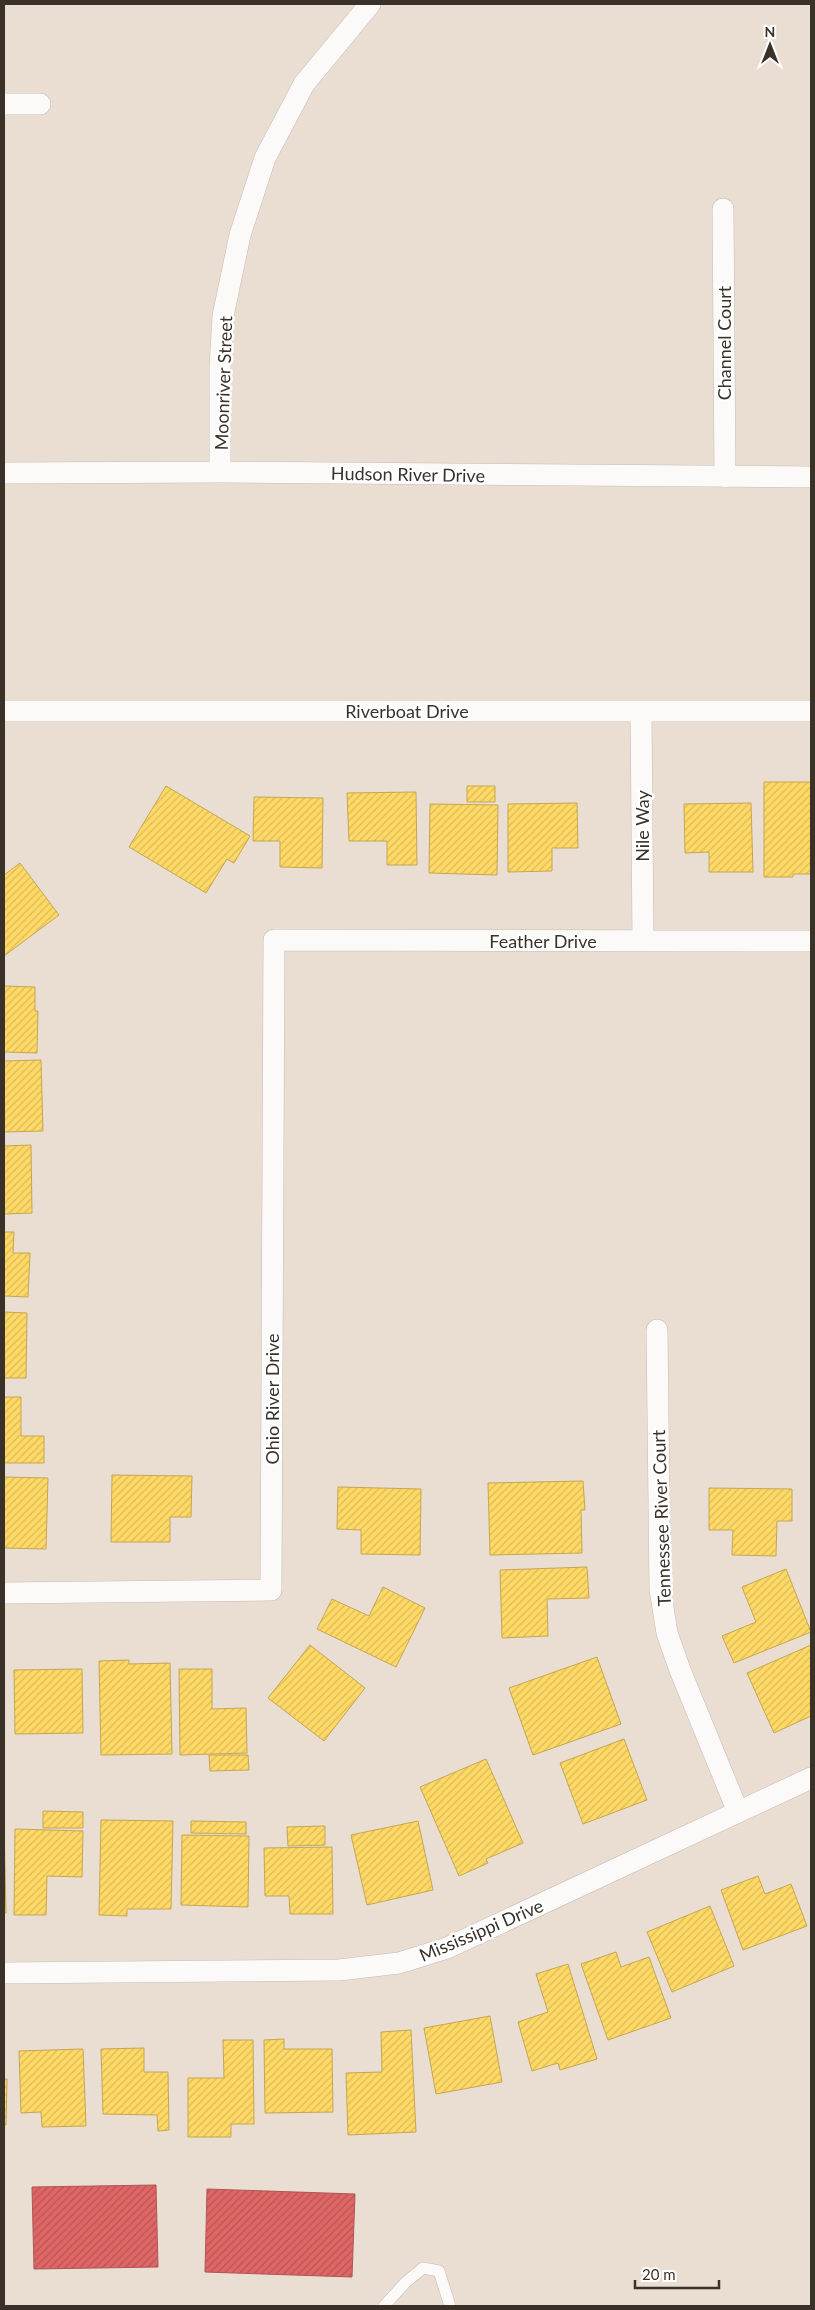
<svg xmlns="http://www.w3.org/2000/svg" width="815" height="2310" viewBox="0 0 815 2310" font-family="Lato,sans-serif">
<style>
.homes{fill:url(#homes-hatch);stroke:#c4a754}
.shops{fill:url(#shops-hatch);stroke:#ae5654}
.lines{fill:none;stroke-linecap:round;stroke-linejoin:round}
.lane-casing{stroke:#c6bcb4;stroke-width:12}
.street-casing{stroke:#c6bcb4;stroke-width:22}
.lane{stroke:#fcfaf8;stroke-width:11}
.street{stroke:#fcfaf8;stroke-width:21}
.labels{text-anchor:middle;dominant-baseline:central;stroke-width:5;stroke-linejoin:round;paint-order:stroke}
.street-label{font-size:18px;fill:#3a3129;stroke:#fff}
</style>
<defs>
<pattern id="homes-hatch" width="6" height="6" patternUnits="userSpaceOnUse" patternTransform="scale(1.25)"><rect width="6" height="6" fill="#ffd966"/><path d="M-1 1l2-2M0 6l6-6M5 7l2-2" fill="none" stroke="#dbbb58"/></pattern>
<pattern id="shops-hatch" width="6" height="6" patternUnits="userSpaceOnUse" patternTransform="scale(1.25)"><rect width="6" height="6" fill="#e06666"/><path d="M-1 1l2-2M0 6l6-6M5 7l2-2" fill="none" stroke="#b75554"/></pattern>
</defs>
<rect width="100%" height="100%" fill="#eaddd2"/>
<!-- homes -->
<path class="homes" d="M764 782H811V874H793V877H764Z
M166 786 250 836 234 863 227 859 206 893 129 847Z
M467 786H495V802H467Z
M416 792 417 865H387V841H349L347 793Z
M254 797 323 798 322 868 280 867V841H253Z
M577 803 578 848H552V871L508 872V804Z
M751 803 753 872H709V852L685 853 684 804Z
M430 804 498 805 497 875 429 873Z
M20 863 59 915 4 956V875Z
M4 986 35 987V1011H38L37 1053 4 1052Z
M41 1060 43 1131 4 1132V1061Z
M31 1145 32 1213 4 1214V1146Z
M4 1232H14L13 1253H30L28 1297 4 1296Z
M4 1312 27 1313 26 1378H4Z
M4 1397H21V1436H44V1463H4Z
M112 1475 192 1476 191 1517H170V1542H111Z
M4 1477 48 1478 46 1549 4 1548Z
M583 1481 585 1510H581L582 1553 490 1555 488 1483Z
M338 1487 421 1489 420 1555 361 1554V1530L337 1529Z
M709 1488 792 1489V1521H777L776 1556 732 1555 733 1530H709Z
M587 1567 589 1598 547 1599 548 1636 502 1638 500 1570Z
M786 1569 811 1632 734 1663 722 1636 756 1622 742 1587Z
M383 1587 425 1608 396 1667 317 1629 332 1599 369 1616Z
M310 1645 365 1688 324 1741 268 1698Z
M811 1645V1716L774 1733 747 1673Z
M597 1657 621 1724 533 1755 509 1688Z
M129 1660V1664L170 1663 172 1754 101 1755 99 1661Z
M82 1669 83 1733 15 1734 14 1670Z
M179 1669H212V1709L246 1708 247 1753 180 1755Z
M624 1739 647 1800 583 1824 560 1763Z
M209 1755H248L249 1770 210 1771Z
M486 1759 523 1843 486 1859 488 1863 459 1876 420 1787Z
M43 1811 83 1812V1828H43Z
M101 1820 173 1821 171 1909H127V1916L99 1915Z
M191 1821 246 1822V1834L191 1833Z
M418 1821 433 1890 367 1905 351 1835Z
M4 1823 6 1913H4Z
M325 1826V1845L288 1846 287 1827Z
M15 1829 83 1831 82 1877 47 1876 46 1915H14Z
M182 1835 249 1836 248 1907 181 1905Z
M332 1847 333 1914H290L289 1896H265L264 1848Z
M758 1876 765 1894 791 1884 807 1926 743 1950 721 1890Z
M710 1906 734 1966 672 1992 647 1932Z
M616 1952 621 1967 649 1957 671 2018 608 2040 581 1964Z
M568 1964 597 2059 560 2070 558 2063 532 2071 518 2022 548 2012 536 1974Z
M490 2016 502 2082 436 2094 424 2028Z
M411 2030 416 2132 348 2135 346 2073 382 2072 381 2032Z
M284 2039V2049H332L333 2112 265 2113 264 2040Z
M223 2040H253L254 2124H231V2137H188V2078H224Z
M144 2048V2072H168L169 2130 158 2131 157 2115 103 2114 101 2049Z
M83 2049 86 2126 42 2127 41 2112 21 2113 19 2051Z
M4 2079H7L6 2125H4Z"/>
<!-- shops -->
<path class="shops" d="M156 2185 158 2267 34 2269 32 2187Z
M207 2189 355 2194 352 2277 205 2272Z"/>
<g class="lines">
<!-- lane casing -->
<g class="lane-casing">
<path id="lane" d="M384 2306 406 2282 423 2268 439 2271 450 2306"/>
</g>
<!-- street casing -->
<g class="street-casing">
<path id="street" d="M4 104H40
M723 209 725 477
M220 472V367L223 316 240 235 265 158 304 84 370 4
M4 473 220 472 811 477
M4 711H811
M641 711 643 941
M657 1330 660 1589 667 1633 680 1670 738 1812
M4 1593 271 1590 274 940 811 941
M4 1973 339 1970 399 1963 447 1948 811 1778"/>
</g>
<!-- lane -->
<use href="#lane" class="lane"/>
<!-- street -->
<use href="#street" class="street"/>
</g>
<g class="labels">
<!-- street labels -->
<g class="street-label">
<text transform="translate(724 343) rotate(-90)">Channel Court</text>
<text transform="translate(223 383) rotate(-88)">Moonriver Street</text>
<text transform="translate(408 474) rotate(1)">Hudson River Drive</text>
<text x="407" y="711">Riverboat Drive</text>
<text transform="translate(642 826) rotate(-90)">Nile Way</text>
<text x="543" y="941">Feather Drive</text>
<text transform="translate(272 1399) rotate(-90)">Ohio River Drive</text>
<text transform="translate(661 1518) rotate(-92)">Tennessee River Court</text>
<text transform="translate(481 1930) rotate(-23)">Mississippi Drive</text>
</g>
</g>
<!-- border -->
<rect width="815" height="2310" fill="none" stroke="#3a3129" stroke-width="10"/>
<!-- north arrow -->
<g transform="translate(770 45)" stroke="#ffffff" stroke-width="4" paint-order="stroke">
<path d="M0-4L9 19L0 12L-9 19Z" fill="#3a3129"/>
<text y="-8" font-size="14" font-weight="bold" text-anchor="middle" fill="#3a3129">N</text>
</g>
<!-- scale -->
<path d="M635 2280v8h84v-8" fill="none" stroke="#3a3129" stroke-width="2.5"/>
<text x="642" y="2280" font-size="15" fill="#3a3129" stroke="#ffffff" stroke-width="4" paint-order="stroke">20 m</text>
</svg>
